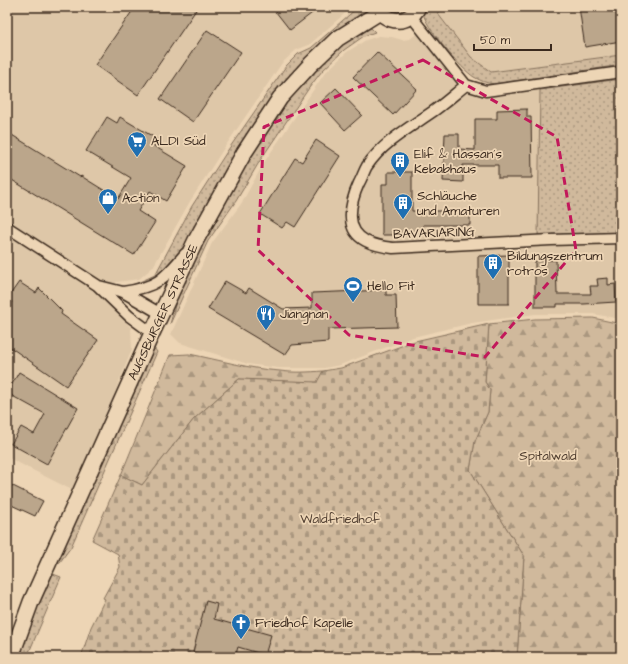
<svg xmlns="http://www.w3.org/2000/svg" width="628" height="664" viewBox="0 0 628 664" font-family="'Architects Daughter',sans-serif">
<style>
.built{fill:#dec7a8}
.grass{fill:url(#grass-dots);stroke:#86725d}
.forest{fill:url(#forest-firs);stroke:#86725d}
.cemetery{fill:url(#cemetery-stones);stroke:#86725d}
.building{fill:#bba68b;stroke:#3b2a1e}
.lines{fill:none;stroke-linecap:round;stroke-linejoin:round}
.street-casing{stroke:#3b2a1e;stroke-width:13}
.secondary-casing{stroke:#3b2a1e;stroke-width:18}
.street{stroke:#edd5b5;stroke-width:10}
.secondary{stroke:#edd5b5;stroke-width:15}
.marked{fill:none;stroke:#c2185b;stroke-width:3;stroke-dasharray:8 5;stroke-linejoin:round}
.labels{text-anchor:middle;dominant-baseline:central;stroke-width:3.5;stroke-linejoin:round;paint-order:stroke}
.poi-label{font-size:13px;fill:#3b2a1e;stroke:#edd5b5;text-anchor:start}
.street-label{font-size:13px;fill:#3b2a1e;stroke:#edd5b5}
.park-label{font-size:13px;fill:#513f31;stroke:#edd5b5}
</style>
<defs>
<pattern id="grass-dots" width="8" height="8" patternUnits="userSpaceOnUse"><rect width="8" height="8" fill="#d0b99c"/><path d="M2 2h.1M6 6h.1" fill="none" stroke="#aa977f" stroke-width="1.8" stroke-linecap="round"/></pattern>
<pattern id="forest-firs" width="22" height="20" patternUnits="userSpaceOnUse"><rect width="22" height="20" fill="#d0b99c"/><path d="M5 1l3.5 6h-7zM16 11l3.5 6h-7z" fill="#aa977f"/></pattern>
<pattern id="cemetery-stones" width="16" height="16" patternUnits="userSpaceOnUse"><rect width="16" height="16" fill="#d0b99c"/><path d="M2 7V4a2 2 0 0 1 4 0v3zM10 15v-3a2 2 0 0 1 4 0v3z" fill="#aa977f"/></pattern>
</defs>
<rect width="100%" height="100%" fill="#edd5b5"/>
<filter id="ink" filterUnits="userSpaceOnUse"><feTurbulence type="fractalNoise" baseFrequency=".025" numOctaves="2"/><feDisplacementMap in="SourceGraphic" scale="8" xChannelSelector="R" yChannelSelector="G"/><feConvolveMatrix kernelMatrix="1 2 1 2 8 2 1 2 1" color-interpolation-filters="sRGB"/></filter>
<g filter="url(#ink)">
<!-- built -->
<path class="built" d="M7 7H352L309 45 296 50 282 63 224 148 189 203 153 267 139 279 116 282 104 296 131 328 132 349 94 446 74 491 7 457Z
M438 7H621V55L491 72 471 57 438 14Z
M419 32 461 88 486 95 540 90 538 189 621 234V319L593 314H535L472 323 413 337 340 365 324 368H279L248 364 180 343 171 334 212 243 241 204 265 161 325 73 347 52 366 40 379 36 392 37 402 40 410 39Z"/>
<!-- grass -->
<path class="grass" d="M424 7H438V14L471 57 491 72 621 55V65L494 84C486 83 481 81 474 77 461 69 429 31 424 16 423 13 423 10 424 7Z
M357 8 361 14 333 35 191 238 156 277 143 285H133L155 275 192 206 228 150 286 66 298 54 311 48Z
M371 28 375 32 364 36 344 50 322 71 309 88 261 159 236 201 208 241 170 324 177 298 202 241 250 156 285 102 340 45Z
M613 80H621V234L538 237 540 90Z
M154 348 157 352 71 547 60 562 54 564Z
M50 574H53L61 577 27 657H19L18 656Z"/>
<!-- forest -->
<path class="forest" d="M593 318 621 324V657H517L524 556 470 470 475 441 488 412 490 390 485 382 489 324 535 319Z
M189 354C220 360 250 369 280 371 294 373 309 372 323 371L318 383 239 379 194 419 142 485 121 475 170 355Z"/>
<!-- cemetery -->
<path class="cemetery" d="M489 324 485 382 490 390 488 412 475 441 470 470 524 556 517 657H81L91 627 105 599 103 598 120 567 118 554 92 540 121 475 142 485 194 419 239 379 317 382 323 371 341 368 415 341Z"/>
<!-- building -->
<path class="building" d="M135 7H198L138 95 95 65Z
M272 7H320L290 30Z
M579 7H621V41L585 47Z
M207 30 241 52 193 122 160 99Z
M377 52 417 89 393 115 353 77Z
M336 88 362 115 345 130 320 103Z
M527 109V117H531L532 178H498V165H463V182L443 181 445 134H459V149L475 150V119H497V110Z
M107 117 117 123 120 117 157 139 154 146 187 166 166 201 150 191 138 211 155 222 134 255 7 177V132L80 177 81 176 118 199 131 178 86 151Z
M316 140 340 156 295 227 287 222 282 228 260 214 295 158 302 162Z
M388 172H412V211H470V225H423V233H414V235H382V184H388Z
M509 255V304H478V256Z
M556 260 557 294H591L590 286H598L597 279 608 278V285L615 284 616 302 584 304H557V307H535V261Z
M225 281 246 293 249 288 283 309 312 308V293L386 290V295H396L397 327 328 329V342L292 345 285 355 208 309Z
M19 282 36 293 39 288 62 311 61 314 98 340 66 386 7 345V309L12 302 7 299Z
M19 372 78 408 47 464 11 444 21 427 34 434 45 414 7 393Z
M7 483 43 501 35 516 7 503Z
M206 601 217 604 214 619 271 635 265 655 238 647 235 657H214L193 652Z"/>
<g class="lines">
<!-- street casing -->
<g class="street-casing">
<path id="street" d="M411 16 466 85 486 91 621 72
M466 85C456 93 446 102 435 110 411 127 384 141 367 166 364 171 362 178 359 183 354 194 350 205 351 218 352 241 375 246 393 248L551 240 621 238
M7 227 97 285 129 316 152 333
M99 286 123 292 161 314
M123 292C157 287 163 280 185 254"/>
</g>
<!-- secondary casing -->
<g class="secondary-casing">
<path id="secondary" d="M377 7C386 24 409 25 418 7
M11 657 31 602 152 333 196 240 244 153 280 98 311 64 337 39 380 12"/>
</g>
<!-- street -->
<use href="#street" class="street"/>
<!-- secondary -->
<use href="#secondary" class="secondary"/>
</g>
</g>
<!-- marked area -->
<path class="marked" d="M423 60 557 137 576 250 485 357 349 335 258 250 264 127Z"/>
<!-- icons -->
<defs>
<g id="supermarket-pin" transform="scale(1)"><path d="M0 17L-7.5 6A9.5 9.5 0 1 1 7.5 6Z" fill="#1f6fb2" stroke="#edd5b5"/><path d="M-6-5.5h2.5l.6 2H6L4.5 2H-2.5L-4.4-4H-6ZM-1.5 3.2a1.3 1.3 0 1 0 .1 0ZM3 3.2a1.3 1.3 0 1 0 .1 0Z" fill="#fff"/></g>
<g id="building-pin" transform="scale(1)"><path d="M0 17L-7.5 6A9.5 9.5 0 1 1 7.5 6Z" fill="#1f6fb2" stroke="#edd5b5"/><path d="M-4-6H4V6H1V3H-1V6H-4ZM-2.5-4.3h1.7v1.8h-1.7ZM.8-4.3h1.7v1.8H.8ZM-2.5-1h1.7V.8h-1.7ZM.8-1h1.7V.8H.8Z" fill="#fff"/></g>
<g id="shop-pin" transform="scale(1)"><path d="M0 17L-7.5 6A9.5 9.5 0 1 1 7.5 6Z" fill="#1f6fb2" stroke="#edd5b5"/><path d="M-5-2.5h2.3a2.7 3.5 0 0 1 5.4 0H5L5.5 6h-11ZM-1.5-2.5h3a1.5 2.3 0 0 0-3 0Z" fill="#fff"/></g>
<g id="stadium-pin" transform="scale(1)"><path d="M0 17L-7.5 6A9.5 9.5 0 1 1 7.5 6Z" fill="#1f6fb2" stroke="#edd5b5"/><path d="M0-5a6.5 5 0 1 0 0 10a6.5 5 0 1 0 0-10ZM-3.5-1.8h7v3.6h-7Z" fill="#fff"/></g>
<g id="restaurant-pin" transform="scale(1)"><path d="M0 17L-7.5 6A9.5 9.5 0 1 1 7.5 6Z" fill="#1f6fb2" stroke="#edd5b5"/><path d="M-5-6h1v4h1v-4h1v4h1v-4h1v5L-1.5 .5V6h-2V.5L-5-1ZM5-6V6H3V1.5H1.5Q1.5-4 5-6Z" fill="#fff"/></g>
<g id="church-pin" transform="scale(1)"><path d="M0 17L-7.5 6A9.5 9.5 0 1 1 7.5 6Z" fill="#1f6fb2" stroke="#edd5b5"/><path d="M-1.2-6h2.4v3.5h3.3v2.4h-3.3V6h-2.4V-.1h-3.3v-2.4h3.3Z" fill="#fff"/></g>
</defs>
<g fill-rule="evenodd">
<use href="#supermarket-pin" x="137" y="141"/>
<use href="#building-pin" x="400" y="161"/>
<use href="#shop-pin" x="108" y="198"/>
<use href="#building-pin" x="403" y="203"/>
<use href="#building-pin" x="493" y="263"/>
<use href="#stadium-pin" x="353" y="286"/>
<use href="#restaurant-pin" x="266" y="314"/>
<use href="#church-pin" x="241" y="623"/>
</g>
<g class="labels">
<!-- poi labels -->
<g class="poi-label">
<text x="151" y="141">ALDI Süd</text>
<text x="414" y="154">Elif &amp; Hassan´s<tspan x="414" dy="15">Kebabhaus</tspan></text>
<text x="417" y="196">Schläuche<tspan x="417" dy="15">und Amaturen</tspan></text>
<text x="122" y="198">Action</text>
<text x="507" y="256">Bildungszentrum<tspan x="507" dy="15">rotros</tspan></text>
<text x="367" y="286">Hello Fit</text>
<text x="280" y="314">Jiangnan</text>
<text x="255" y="623">Friedhof Kapelle</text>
</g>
<!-- street labels -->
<g class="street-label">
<text transform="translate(434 233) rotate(-2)">BAVARIARING</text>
<text transform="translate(163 312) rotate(-65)">AUGSBURGER STRASSE</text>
</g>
<!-- park labels -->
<g class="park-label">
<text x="548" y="456">Spitalwald</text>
<text x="340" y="519">Waldfriedhof</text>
</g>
</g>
<!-- margin -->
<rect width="628" height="664" fill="none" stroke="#edd5b5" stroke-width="24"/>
<rect x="12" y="12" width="604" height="640" fill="none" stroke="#3b2a1e" stroke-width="1.5" filter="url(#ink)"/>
<!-- scale -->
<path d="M474 44v6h77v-6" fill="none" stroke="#3b2a1e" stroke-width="2"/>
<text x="480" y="44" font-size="12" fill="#3b2a1e" stroke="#edd5b5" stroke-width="3" paint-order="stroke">50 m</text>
</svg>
